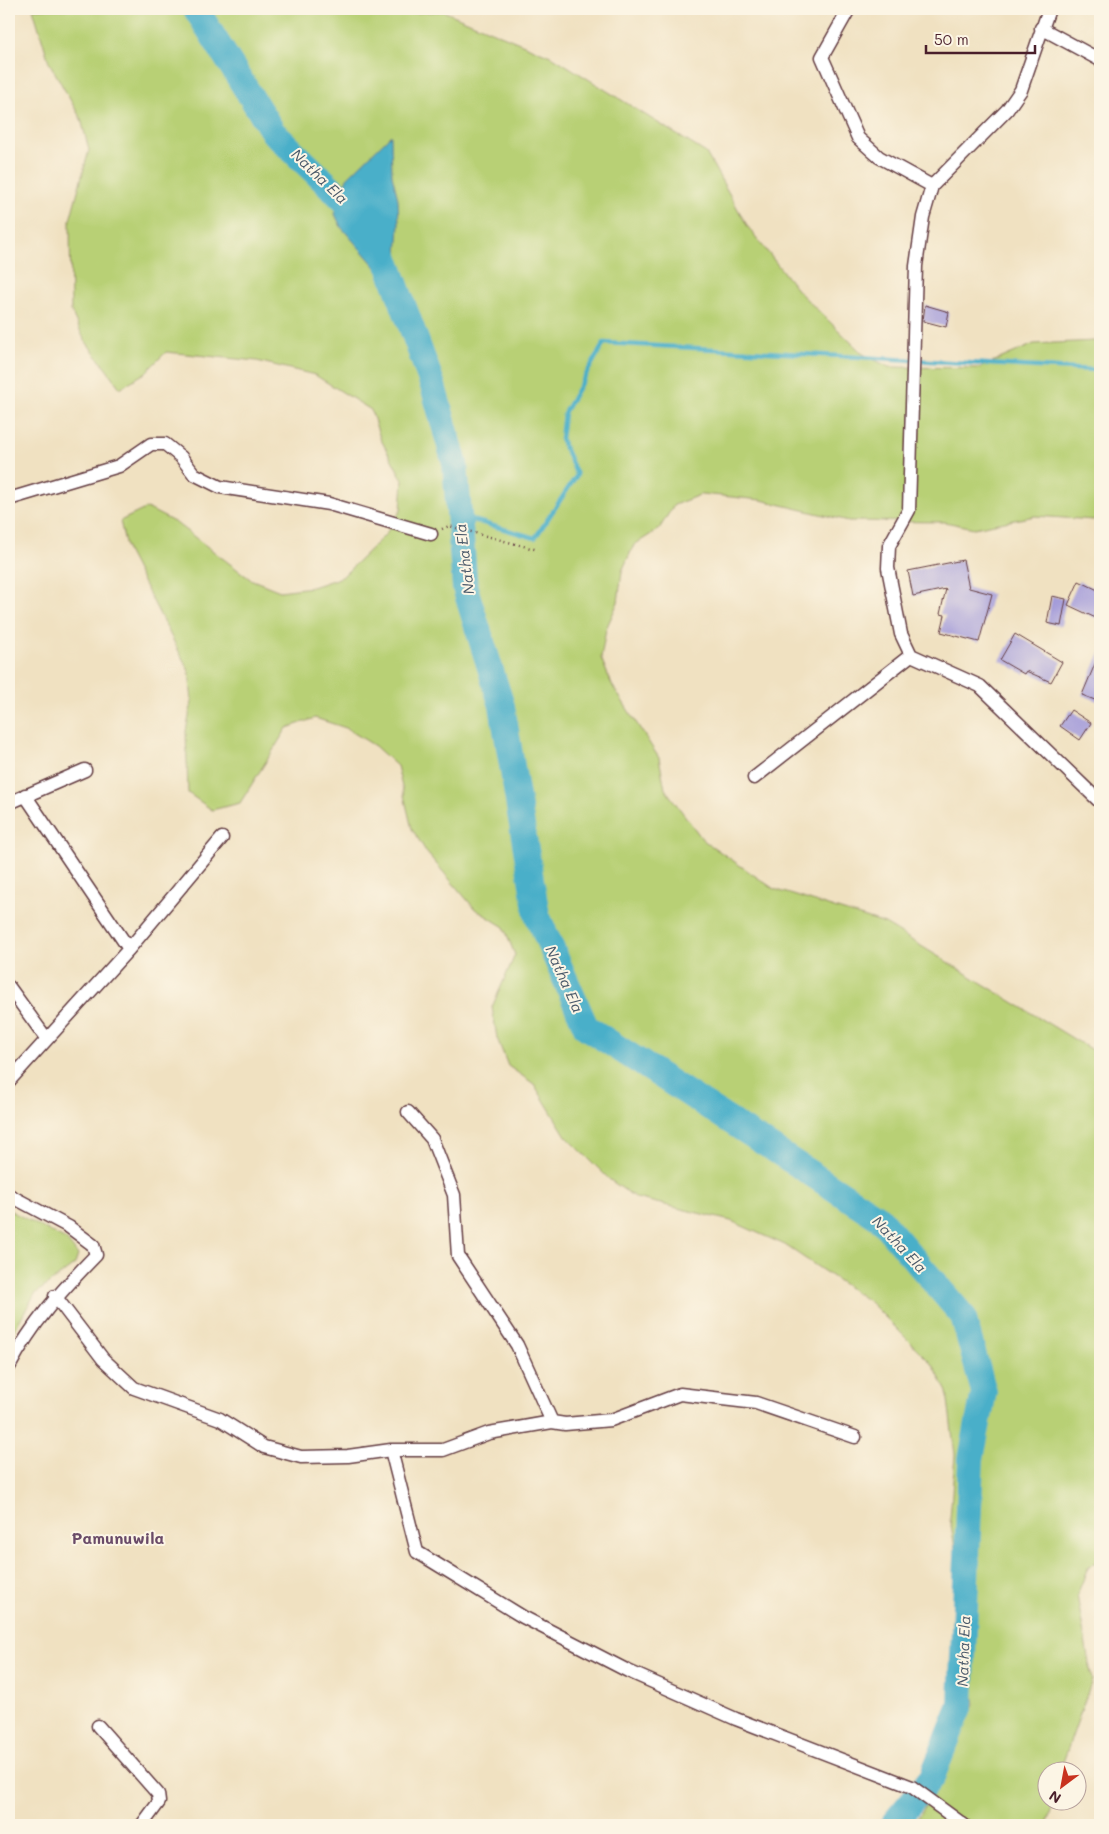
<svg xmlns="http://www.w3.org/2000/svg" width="1109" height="1834" viewBox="0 0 1109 1834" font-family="Mali,sans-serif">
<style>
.green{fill:#b8d075;stroke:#817850}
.water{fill:#4aafc9;stroke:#4a677a}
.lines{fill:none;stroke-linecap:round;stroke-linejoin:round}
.stream{stroke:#4aafc9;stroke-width:4.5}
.river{stroke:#4aafc9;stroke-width:26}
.building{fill:#a49cd9}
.street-casing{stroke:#633c42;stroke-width:15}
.path{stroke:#633c42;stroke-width:2.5;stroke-dasharray:1 4;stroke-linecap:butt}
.street{stroke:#fff;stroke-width:12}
.labels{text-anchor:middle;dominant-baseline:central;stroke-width:4;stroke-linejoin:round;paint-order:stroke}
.water-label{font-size:15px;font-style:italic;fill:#4a596a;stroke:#fcf5e5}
.quarter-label{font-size:16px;font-weight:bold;fill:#6a4b68;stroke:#fcf5e5}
</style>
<rect width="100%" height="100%" fill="#fcf5e5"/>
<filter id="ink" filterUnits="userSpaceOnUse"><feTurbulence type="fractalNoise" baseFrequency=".02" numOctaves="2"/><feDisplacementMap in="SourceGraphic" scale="10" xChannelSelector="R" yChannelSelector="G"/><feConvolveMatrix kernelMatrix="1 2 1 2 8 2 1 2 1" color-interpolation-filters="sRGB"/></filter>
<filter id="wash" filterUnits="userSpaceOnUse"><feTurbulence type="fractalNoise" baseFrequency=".0096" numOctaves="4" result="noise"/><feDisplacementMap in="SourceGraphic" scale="20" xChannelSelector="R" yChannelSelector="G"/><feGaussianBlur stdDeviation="1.12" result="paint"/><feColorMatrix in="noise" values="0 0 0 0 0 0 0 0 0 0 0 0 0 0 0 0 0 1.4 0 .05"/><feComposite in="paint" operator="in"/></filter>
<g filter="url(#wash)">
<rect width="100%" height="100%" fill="#f0e1c1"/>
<!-- green -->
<path class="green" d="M33 9H401L414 13 443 11 553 57 706 153 748 227 798 291 863 354 889 367 979 368 1034 344 1095 341 1100 338V517L1094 520 1035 516 974 528 945 522 849 521 761 500 702 494 674 505 659 529 634 545 622 571 618 602 606 629 601 658 612 685 659 758 665 789 703 840 774 889 885 924 1100 1055V1559L1088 1568 1077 1595 1092 1680 1060 1771 1046 1772V1802H1053L1047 1825H912L923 1810 975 1704 970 1674 971 1642 950 1519 955 1455 947 1392 933 1365 870 1302 785 1245 731 1221 636 1198 610 1180 566 1136 534 1084 508 1066 497 1038 492 1007 515 955 504 927 475 909 427 853 412 829 397 766 375 746 346 728 315 718 287 728 240 803 212 810 188 793 186 731 192 702 189 671 127 551 120 521 147 508 176 523 250 579 280 591 312 587 342 577 385 535 401 510 403 480 380 438 371 410 315 375 257 361 166 352 145 373 120 388 84 339 71 311 70 220 89 150 81 119 49 62Z
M9 1210 66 1240 78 1255 75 1264 35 1294 9 1339Z"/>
<!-- water -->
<path class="water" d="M391 135 392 175 398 199 399 225 397 256 399 277 392 293 375 266 341 227 335 214 347 178Z"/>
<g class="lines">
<!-- stream -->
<path class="stream" d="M459 516 535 538 577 475 561 439 564 413 604 343 1095 370 1100 366"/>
<!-- river -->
<path class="river" d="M196 9 273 132 376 231 433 386 455 464 465 588 502 706 537 915 586 1027 879 1218 963 1316 984 1392 971 1459 961 1705 932 1777 892 1825"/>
</g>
<g id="blocks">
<!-- building -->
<path class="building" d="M925 305 949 312 946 327 923 321Z
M963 560 969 588 992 594 979 642 941 632 945 615 940 614 946 589 913 596 908 571Z
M1079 581 1100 591V620L1068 605Z
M1052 596 1066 599 1061 626 1047 623Z
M1015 634 1062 662 1051 682 1026 671 1024 674 1000 660Z
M1100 652V702L1082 695Z
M1071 710 1091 723 1080 740 1060 726Z"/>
</g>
</g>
<g filter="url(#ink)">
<use href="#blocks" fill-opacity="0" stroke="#633c42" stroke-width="1"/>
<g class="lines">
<!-- street casing -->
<g class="street-casing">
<path id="street" d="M849 9 822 57 858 138 879 157 932 186
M1049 9 1021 90 1007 110 932 186 923 217 916 266 909 510 889 546 888 568 901 634 911 655 980 686 1100 802
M1041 28 1100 60
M9 499 119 466 151 444H165L181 457 194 474 220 487 329 504 431 534
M754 778 911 655
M25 795 129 949
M9 803 85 770
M9 987 46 1038
M9 1081 129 949 222 838
M408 1112 432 1139 454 1195 458 1256 517 1345 552 1422
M9 1195 69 1227 93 1245 96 1255C60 1292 33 1322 9 1367
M55 1296 103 1359 134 1388 220 1419 264 1447 301 1457 348 1456 391 1450H443L489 1433 552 1422 565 1424 611 1420 680 1394 756 1403 855 1437
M391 1450 417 1552 523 1617 628 1671 736 1719 912 1787 964 1825
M98 1726 158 1794 159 1802 142 1825"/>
</g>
<!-- path -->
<path class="path" d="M442 529 449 526 538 550"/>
<!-- street -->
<use href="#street" class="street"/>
</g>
</g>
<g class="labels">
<!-- water labels -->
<g class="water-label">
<text transform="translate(320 176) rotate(44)">Natha Ela</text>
<text transform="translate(464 559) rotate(-97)">Natha Ela</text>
<text transform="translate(565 979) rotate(66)">Natha Ela</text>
<text transform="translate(900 1244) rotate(47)">Natha Ela</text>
<text transform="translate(963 1651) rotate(-88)">Natha Ela</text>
</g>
<!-- quarter labels -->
<g class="quarter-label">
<text x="118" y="1537">Pamunuwila</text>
</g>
</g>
<!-- margin -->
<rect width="1109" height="1834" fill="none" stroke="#fcf5e5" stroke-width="30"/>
<!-- north arrow -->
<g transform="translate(1062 1786) rotate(212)"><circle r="24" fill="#fcf5e5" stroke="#b59f9b"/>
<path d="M0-4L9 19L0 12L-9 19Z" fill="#c8321e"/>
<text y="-8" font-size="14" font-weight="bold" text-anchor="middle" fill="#4a1f2b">N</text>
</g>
<!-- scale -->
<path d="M926 45v8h109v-8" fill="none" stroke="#4a1f2b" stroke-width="2.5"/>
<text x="934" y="45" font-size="15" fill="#4a1f2b" stroke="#fcf5e5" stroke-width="4" paint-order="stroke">50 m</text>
</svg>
